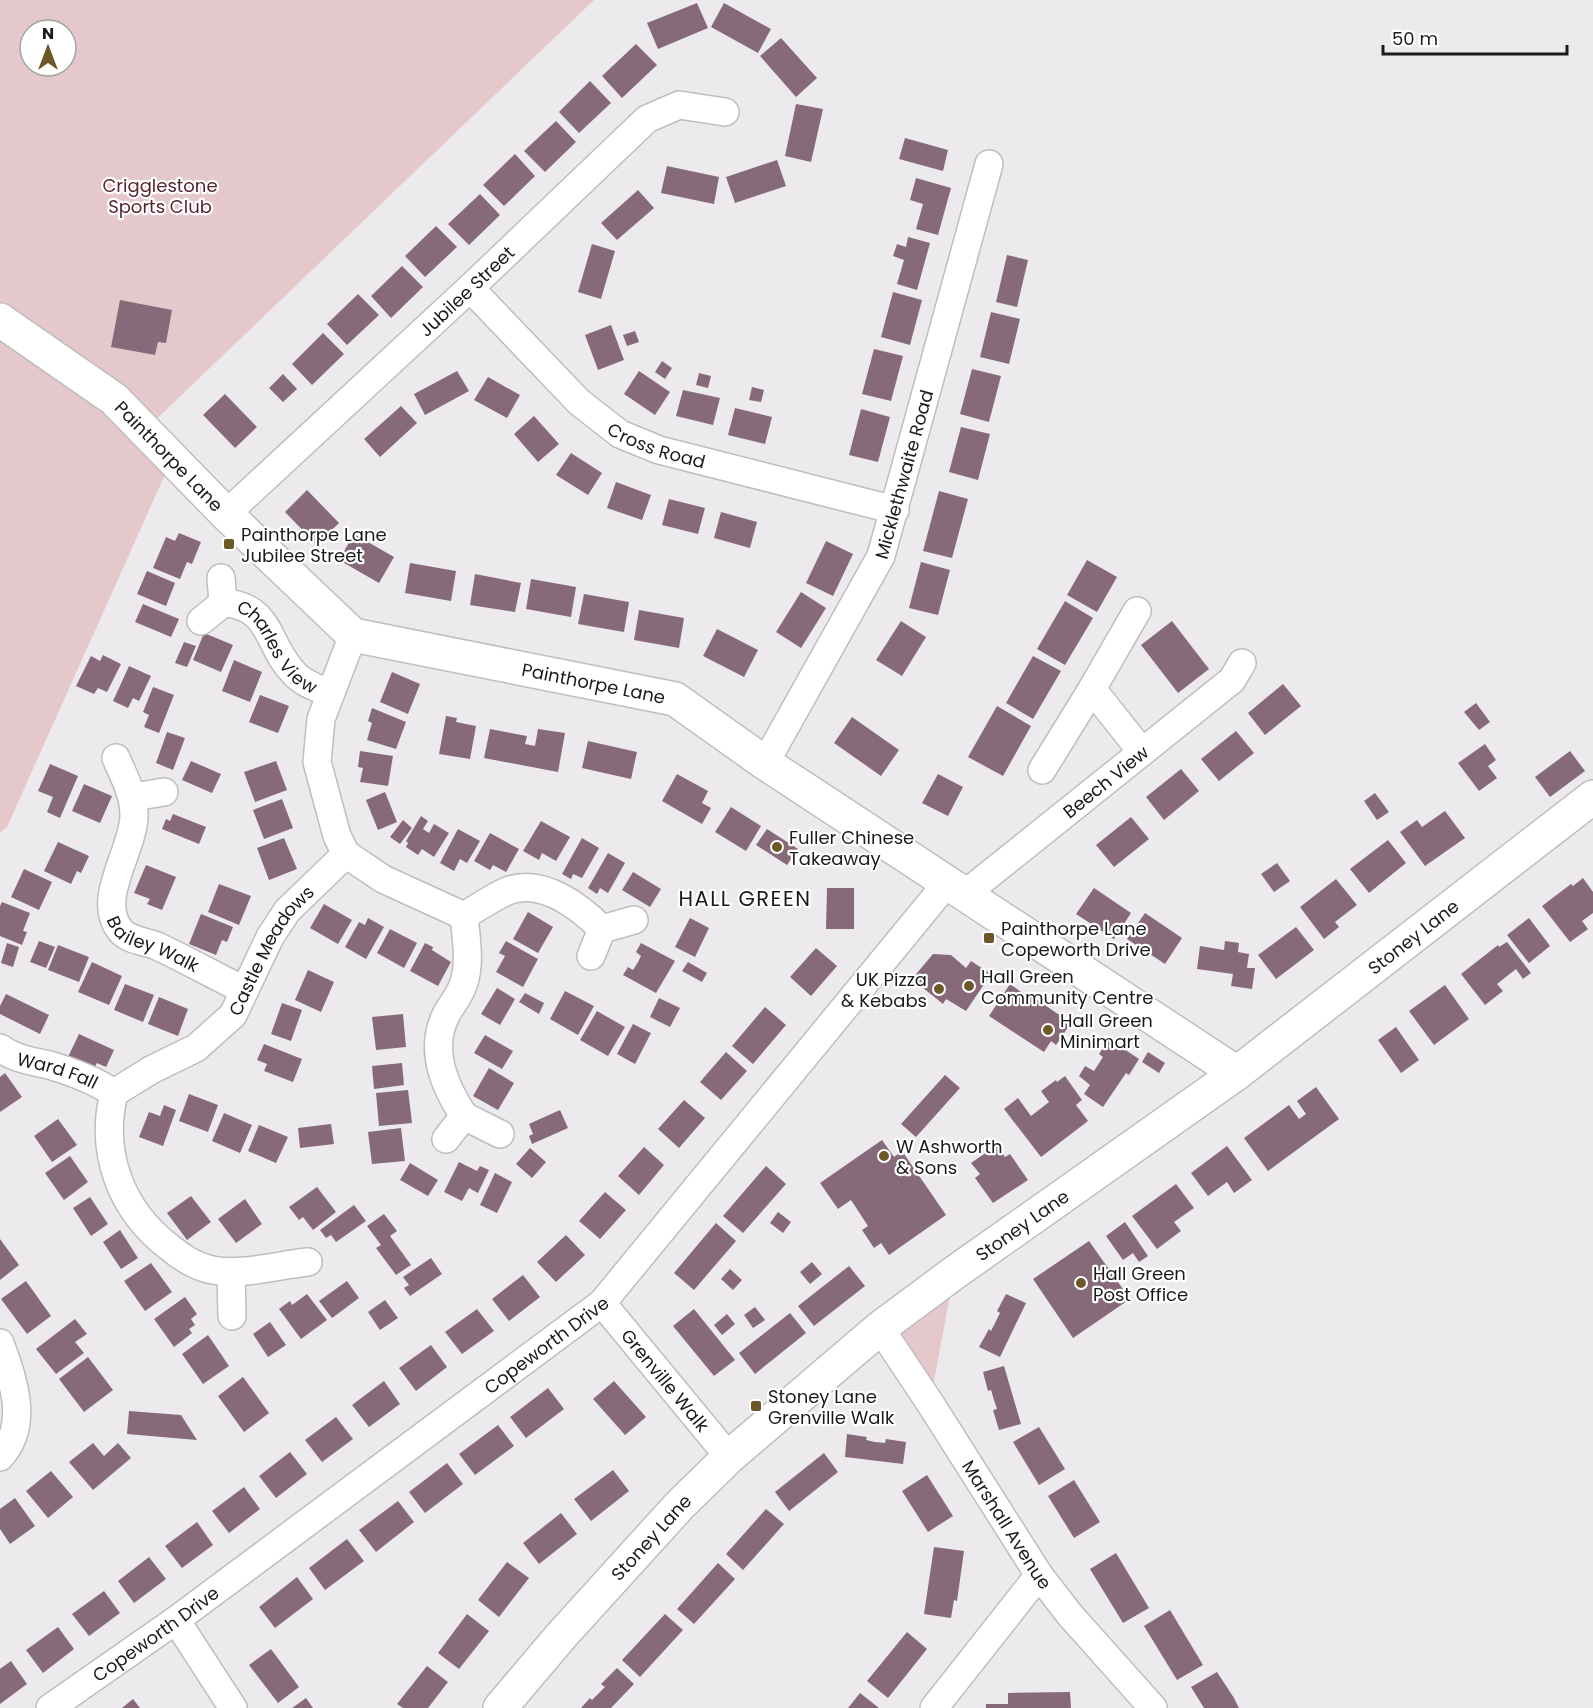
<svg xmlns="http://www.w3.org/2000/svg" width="1593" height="1708" viewBox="0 0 1593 1708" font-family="Poppins,sans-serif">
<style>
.green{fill:#e4c8cb;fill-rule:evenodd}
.building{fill:#876a7a}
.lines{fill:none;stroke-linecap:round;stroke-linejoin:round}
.street-casing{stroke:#c0bdc1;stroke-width:30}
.secondary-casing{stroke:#c0bdc1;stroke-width:36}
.street{stroke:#fff;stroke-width:27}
.secondary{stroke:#fff;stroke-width:33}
.poi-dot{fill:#6e5727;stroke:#fff;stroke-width:2}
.labels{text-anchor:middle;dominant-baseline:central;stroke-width:4.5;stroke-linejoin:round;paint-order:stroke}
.park-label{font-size:18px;fill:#56252f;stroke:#fff}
.street-label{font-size:18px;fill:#1c1b1c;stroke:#fff}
.poi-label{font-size:18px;fill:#1c1b1c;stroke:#fff;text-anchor:start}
.quarter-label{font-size:21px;letter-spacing:1.5px;fill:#1c1b1c;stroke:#fff}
</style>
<rect width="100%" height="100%" fill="#edeaee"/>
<!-- green -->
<path class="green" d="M2 0H594L144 431 172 459 7 827 0 833V1ZM30 30H66V66H30Z
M954 1273 930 1403 880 1328Z"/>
<!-- building -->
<path class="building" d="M697 3 708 28 658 49 647 23Z
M724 3 771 29 758 53 711 27Z
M781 38 817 78 796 97 760 56Z
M636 44 657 65 622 98 602 76Z
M590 81 611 103 579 133 559 112Z
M796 104 823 109 811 162 785 156Z
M556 121 576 142 545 172 524 151Z
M905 138 948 150 943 171 899 159Z
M515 154 535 176 504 206 483 185Z
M777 160 786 186 735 203 726 177Z
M667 166 719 177 714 204 661 193Z
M916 178 951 188 938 235 916 229 923 204 910 200Z
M638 190 654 208 617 240 601 223Z
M480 194 500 215 469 245 448 224Z
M436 226 457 247 425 277 405 256Z
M908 237 930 243 917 290 897 284 904 260 893 256 897 244 906 247Z
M592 244 615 251 601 299 578 292Z
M1007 255 1028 260 1017 307 996 302Z
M402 266 423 287 391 318 371 296Z
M893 292 922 300 910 345 881 337Z
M358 294 379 315 347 345 327 324Z
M120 300 172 310 166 343 158 342 155 355 111 347Z
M991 312 1020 319 1009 364 980 357Z
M611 325 624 360 598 370 585 335Z
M635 331 639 342 627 346 623 335Z
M323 333 344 354 312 385 292 364Z
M874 349 903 356 891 401 862 394Z
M662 361 672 368 665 379 655 372Z
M972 369 1001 376 989 422 960 414Z
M457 371 469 391 425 415 414 394Z
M639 371 670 392 655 415 624 394Z
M699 373 711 376 708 388 696 385Z
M283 374 297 389 283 402 269 388Z
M488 377 520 395 507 418 474 400Z
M752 387 764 390 761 402 749 400Z
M683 390 720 398 713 425 676 416Z
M225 394 257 427 235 448 203 415Z
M401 406 417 423 380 457 364 439Z
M735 408 772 417 765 444 728 435Z
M861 409 890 417 878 462 849 455Z
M534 416 559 444 538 462 514 434Z
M961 427 990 434 978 480 949 472Z
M571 453 602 473 588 495 556 475Z
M616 482 651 495 642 520 607 508Z
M307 490 339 523 317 545 285 512Z
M939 491 968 499 952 558 923 551Z
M669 499 705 508 698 534 662 525Z
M721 512 757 522 750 548 714 538Z
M179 533 201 542 192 564 187 562 180 579 153 568 166 537 175 541Z
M354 534 394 557 379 583 339 560Z
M826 541 853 554 833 596 806 583Z
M1087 560 1117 577 1097 612 1067 595Z
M921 562 950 570 938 615 909 608Z
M410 563 456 571 451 601 405 593Z
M147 571 175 583 166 606 137 594Z
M475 574 521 583 515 612 470 605Z
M531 579 576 587 571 617 526 609Z
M801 592 826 608 801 648 776 632Z
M584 594 629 602 624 632 578 624Z
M1065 601 1093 618 1065 665 1037 649Z
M143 604 179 619 171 637 135 622Z
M639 610 684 618 679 648 634 640Z
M901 621 926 637 902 676 876 660Z
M1172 621 1209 669 1178 693 1141 645Z
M717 629 758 650 744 677 703 656Z
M204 633 233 645 221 672 193 660Z
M184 642 196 646 187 667 175 663Z
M103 655 121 664 107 692 98 688 94 694 76 686 91 656 100 661Z
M1033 656 1061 671 1033 719 1006 703Z
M234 660 262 672 250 702 222 691Z
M129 666 151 676 139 701 133 698 128 708 113 701Z
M392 672 420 684 408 714 380 702Z
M1283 684 1301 706 1265 735 1248 713Z
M153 687 174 695 159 733 144 727 149 715 143 712Z
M260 695 289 706 278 733 249 722Z
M1476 703 1490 722 1479 730 1464 712Z
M997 706 1031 726 1003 776 968 757Z
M372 708 406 722 396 749 367 740 372 723 368 721Z
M446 716 457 718 456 722 476 726 470 759 439 754Z
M852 717 899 750 881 776 834 743Z
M490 729 527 736 525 744 535 746 538 729 565 733 558 772 484 758Z
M1236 731 1254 753 1219 781 1201 759Z
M167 732 185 738 173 770 156 763Z
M588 741 637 752 631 779 582 768Z
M1485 744 1496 760 1488 766 1497 778 1479 791 1458 763Z
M360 751 393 756 388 786 360 782 363 768 358 767Z
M1570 751 1585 771 1550 797 1535 777Z
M191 761 221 774 212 793 182 780Z
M276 761 287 790 255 802 244 772Z
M50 764 78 776 60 818 47 812 53 797 38 791Z
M1181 769 1199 791 1164 820 1146 797Z
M677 774 708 791 702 803 711 808 702 824 662 801Z
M938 774 963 787 948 816 922 803Z
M84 784 112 796 100 823 72 811Z
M385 792 397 822 378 830 366 800Z
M1375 793 1389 812 1377 820 1364 801Z
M282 799 293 828 264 839 253 810Z
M731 807 761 826 746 851 715 832Z
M1445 811 1465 838 1425 866 1400 832 1417 820 1422 827Z
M173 814 206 827 199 844 162 829 166 819 170 821Z
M421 816 428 821 423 829 429 833 434 824 449 833 434 857 422 849 418 855 406 847 408 843 406 841Z
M1131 817 1149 839 1114 867 1096 845Z
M403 820 412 828 400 844 390 837Z
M541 821 570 837 556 861 542 853 539 860 523 851Z
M458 829 480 841 467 863 460 859 454 871 440 863Z
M767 829 798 849 787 865 756 845Z
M490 833 519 849 506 872 493 865 490 870 474 861Z
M284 838 297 869 269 880 257 848Z
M582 838 599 848 582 878 573 874 571 879 562 874Z
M1388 840 1406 863 1369 893 1350 869Z
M58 842 89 856 81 873 77 871 71 884 44 871Z
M608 853 625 863 608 893 600 888 597 894 588 888Z
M1277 863 1290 881 1274 892 1261 874Z
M146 865 176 877 162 910 147 904 150 899 134 893Z
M24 869 52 882 39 910 11 897Z
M633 872 661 889 650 907 622 890Z
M1583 878 1593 892V913L1582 921 1588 929 1570 942 1542 906 1571 884 1573 886Z
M1336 879 1357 905 1335 922 1339 927 1324 939 1300 907Z
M219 884 251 896 239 925 208 912Z
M827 888H854V929H826Z
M1094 888 1131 913 1114 939 1076 914Z
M2 902 30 913 23 931 27 932 22 945 0 936V906Z
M324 904 352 920 338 944 310 928Z
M528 912 553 927 538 953 513 939Z
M1145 913 1182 938 1165 964 1127 939Z
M201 914 233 927 227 942 222 940 216 955 189 944Z
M368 918 384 927 366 959 345 947 359 922 365 925Z
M690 918 709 928 695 957 675 947Z
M1529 918 1550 946 1529 963 1507 935Z
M1296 927 1314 950 1276 979 1258 955Z
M390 929 417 943 404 968 377 953Z
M39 941 55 947 46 968 30 962Z
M506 941 538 959 523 987 496 972 505 956 499 953Z
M1225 941 1239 943 1238 952 1249 954 1247 968H1255L1252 989 1231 986 1233 974 1197 969 1200 946 1224 950Z
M1507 942 1531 973 1523 979 1516 969 1497 984 1503 991 1485 1005 1461 974 1498 945 1499 947Z
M7 943 19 947 13 967 1 963Z
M425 943 433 947 432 950 451 962 438 986 410 971Z
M641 943 675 961 656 993 623 975 628 967 633 970 638 962 641 956 636 952Z
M58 945 89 957 79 982 48 970Z
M816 948 837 966 811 996 790 977Z
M933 954 951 955 966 968 971 961 991 974 966 1011 946 999 943 1004 912 979Z
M92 962 122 976 109 1005 78 992Z
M688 962 707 973 702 982 682 971Z
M308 970 334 982 321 1012 295 1000Z
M125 984 154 995 143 1022 114 1010Z
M1010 984 1024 994 1026 992 1071 1023 1056 1045 1051 1041 1044 1052 989 1016Z
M1445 985 1469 1019 1434 1045 1409 1011Z
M497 988 515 999 500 1025 481 1014Z
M565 991 594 1006 578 1035 550 1019Z
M525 993 544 1003 539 1014 519 1002Z
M6 994 49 1015 40 1034 0 1014V1006Z
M159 997 188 1009 178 1036 148 1024Z
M659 998 680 1008 670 1027 650 1017Z
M282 1003 302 1010 291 1041 271 1034Z
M765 1007 786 1025 753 1064 732 1046Z
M597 1011 625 1027 608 1056 580 1040Z
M403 1014 406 1047 376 1050 372 1017Z
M633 1024 651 1033 635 1064 617 1054Z
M1396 1027 1419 1060 1401 1073 1378 1040Z
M79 1034 114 1050 106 1067 97 1063 94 1068 68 1057Z
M485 1035 513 1051 502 1069 474 1053Z
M1109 1039 1139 1059 1129 1075 1126 1073 1103 1107 1084 1094 1090 1085 1079 1076 1085 1066 1094 1071 1103 1057 1099 1054Z
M264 1044 302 1059 293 1082 264 1071 267 1064 257 1060Z
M726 1052 747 1071 721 1100 700 1082Z
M1148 1052 1165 1063 1159 1073 1142 1062Z
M402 1063 404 1085 374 1089 372 1066Z
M489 1068 514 1083 498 1110 473 1096Z
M5 1073 22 1097 0 1112V1077Z
M945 1075 960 1088 916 1137 901 1124Z
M1065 1076 1082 1100 1076 1105 1088 1121 1041 1157 1004 1109 1018 1098 1031 1116 1049 1102 1041 1091 1056 1080 1057 1082Z
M1316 1087 1339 1119 1268 1171 1244 1138 1289 1105 1299 1119 1306 1114 1297 1101Z
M408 1090 412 1123 379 1126 376 1093Z
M189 1094 218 1105 208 1132 179 1121Z
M684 1100 705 1118 679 1148 658 1129Z
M164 1105 176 1110 163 1146 139 1137 149 1112 160 1116Z
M560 1110 568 1128 532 1144 529 1136 533 1134 529 1124Z
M224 1113 252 1125 240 1153 212 1141Z
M58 1119 77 1145 52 1162 34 1136Z
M331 1124 334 1144 300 1148 298 1128Z
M259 1125 288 1137 276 1163 248 1151Z
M401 1128 405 1161 372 1164 368 1132Z
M882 1140 894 1157 902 1151 946 1215 889 1255 881 1243 874 1248 862 1230 868 1226 851 1200 838 1209 820 1183Z
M997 1145 1005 1157 1010 1154 1028 1180 993 1203 975 1178 980 1174 971 1163Z
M1227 1146 1252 1180 1234 1193 1227 1182 1208 1196 1191 1173Z
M644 1147 664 1165 639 1195 618 1176Z
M530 1148 546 1162 532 1178 516 1164Z
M70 1156 88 1182 64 1200 45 1173Z
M459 1162 477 1171 480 1166 489 1170 478 1193 469 1188 462 1201 444 1192Z
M410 1163 438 1180 428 1196 400 1180Z
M766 1166 786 1184 743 1233 723 1216Z
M495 1173 512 1182 497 1213 480 1205Z
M1176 1184 1194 1208 1174 1222 1181 1231 1157 1249 1132 1216Z
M317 1187 336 1212 313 1230 303 1217 299 1220 289 1207Z
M605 1192 626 1210 600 1239 579 1221Z
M191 1196 211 1222 187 1240 167 1213Z
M90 1197 108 1224 91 1236 73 1208Z
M245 1199 262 1224 236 1243 218 1219Z
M354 1205 366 1221 336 1242 331 1235 326 1238 320 1230Z
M778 1212 791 1222 783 1233 770 1223Z
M384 1214 397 1231 390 1236 411 1265 396 1275 376 1248 381 1245 367 1226Z
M1125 1222 1148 1256 1139 1262 1133 1253 1123 1260 1106 1236Z
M716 1223 736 1241 694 1290 674 1273Z
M120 1230 138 1258 121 1269 103 1242Z
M566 1235 585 1255 556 1282 537 1262Z
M0 1239 19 1265 0 1280Z
M1089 1241 1130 1299 1073 1338 1033 1279Z
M431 1258 442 1274 410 1296 404 1288 409 1285 403 1277Z
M812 1262 822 1274 810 1284 800 1272Z
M151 1263 172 1292 145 1311 124 1281Z
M849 1266 865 1286 814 1326 798 1306Z
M730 1269 742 1280 733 1290 721 1279Z
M523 1275 540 1297 509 1321 492 1299Z
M26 1281 51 1316 27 1334 1 1299Z
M347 1281 359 1298 332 1318 319 1301Z
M307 1294 327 1320 301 1339 279 1309 290 1301 292 1305Z
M1006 1294 1026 1303 1000 1357 979 1347 989 1329 991 1331 1000 1313 997 1311Z
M185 1297 197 1314 191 1319 195 1325 189 1329 192 1333 174 1347 154 1319Z
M385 1300 398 1318 380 1330 368 1312Z
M755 1307 765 1320 753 1328 744 1315Z
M477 1309 494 1331 462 1354 445 1332Z
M694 1309 735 1360 714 1376 673 1326Z
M790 1313 806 1333 755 1374 739 1353Z
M727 1314 735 1324 722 1335 714 1325Z
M75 1319 87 1334 75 1342 84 1353 56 1374 36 1349Z
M270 1322 286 1345 268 1357 253 1334Z
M208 1335 229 1366 203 1384 182 1354Z
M431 1345 447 1367 416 1391 399 1368Z
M88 1357 113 1390 84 1412 59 1379Z
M1004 1366 1021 1424 999 1430 993 1410 997 1409 994 1400 991 1390 988 1391 983 1372Z
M243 1377 269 1413 244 1432 218 1396Z
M384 1381 400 1404 369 1427 352 1405Z
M614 1381 646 1417 625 1435 593 1399Z
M548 1388 564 1409 526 1438 510 1417Z
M129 1411 181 1415 197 1440 127 1434Z
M336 1417 353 1439 322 1462 305 1440Z
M498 1425 514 1446 475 1475 459 1454Z
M1039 1427 1065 1469 1039 1485 1013 1442Z
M847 1434 867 1437 866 1440 875 1442 885 1443 886 1439 906 1442 903 1464 845 1457Z
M93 1443 104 1456 118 1443 131 1458 93 1490 69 1462Z
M290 1452 307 1474 276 1498 259 1476Z
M824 1453 838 1472 789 1511 775 1492Z
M447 1463 463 1484 425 1513 409 1492Z
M613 1470 629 1491 591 1521 574 1499Z
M51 1471 73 1497 48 1518 26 1491Z
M927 1475 953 1516 928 1532 902 1491Z
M1074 1480 1100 1522 1074 1538 1048 1496Z
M244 1487 260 1509 229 1533 212 1511Z
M15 1498 35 1526 10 1544 0 1529V1509Z
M398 1501 414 1522 376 1552 359 1530Z
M766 1509 784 1524 743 1570 726 1554Z
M561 1513 577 1534 539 1564 523 1543Z
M197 1522 213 1545 182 1568 165 1546Z
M347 1539 364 1561 325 1590 309 1568Z
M934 1547 964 1551 957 1601 954 1600 951 1618 924 1614Z
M1116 1553 1149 1608 1123 1623 1090 1569Z
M149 1557 166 1579 134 1603 118 1581Z
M507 1562 529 1578 499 1617 478 1600Z
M718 1563 735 1579 694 1624 677 1609Z
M297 1577 313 1599 275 1628 259 1607Z
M104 1591 120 1613 89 1636 72 1614Z
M1170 1610 1203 1665 1177 1680 1144 1626Z
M467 1614 489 1631 459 1669 438 1653Z
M665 1614 683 1630 640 1677 622 1660Z
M58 1627 74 1649 43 1673 26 1650Z
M907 1632 927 1649 888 1698 867 1681Z
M271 1649 299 1687 278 1703 249 1665Z
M11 1661 27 1684 0 1704V1669Z
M427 1666 448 1682 428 1708H403L397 1704Z
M617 1668 634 1684 611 1708H581L590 1698 592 1700 605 1687 601 1684Z
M1217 1672 1234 1698 1239 1708H1204L1191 1687Z
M1070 1692 1071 1708H986V1704H1008V1693Z
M860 1693 879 1708H848Z
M306 1698 313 1708H292Z
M133 1699 140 1708H122Z"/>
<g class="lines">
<!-- street casing -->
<g class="street-casing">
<g id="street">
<path id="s1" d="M470 288 579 402 620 434 659 450 895 510"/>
<path id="s2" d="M226 514 470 288 647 119 679 105 725 112"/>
<path id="s3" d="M223 603C272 605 267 646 293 672 302 683 317 688 330 693"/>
<path d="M201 621 223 603 221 578"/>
<path d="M353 635 321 719 317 762 337 836 346 854 383 879 464 916"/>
<path d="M1092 689 1142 752"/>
<path id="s4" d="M116 758C124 777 134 794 134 815 134 850 95 899 120 930 129 941 145 941 157 946 187 960 215 976 244 990"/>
<path id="s5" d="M765 763 881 556 989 164"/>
<path d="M1042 770 1092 689 1137 611"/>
<path d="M133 797 164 792"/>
<path id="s6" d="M965 894 1232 680 1242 663"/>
<path d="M464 916C466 937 471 964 463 985 459 997 450 1006 445 1017 429 1052 445 1087 464 1116"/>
<path d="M464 916C479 907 494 896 510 890 544 879 580 907 602 929"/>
<path d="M591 956 602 929 634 920"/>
<path id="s7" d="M0 1048C15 1059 31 1061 49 1065 73 1072 94 1080 114 1093"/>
<path d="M446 1139 464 1116 500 1134"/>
<path id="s8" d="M308 1262C277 1265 239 1277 208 1269 193 1265 181 1257 169 1247 121 1210 99 1153 114 1093L151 1070 196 1048 233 1015 270 937 287 911 346 854"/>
<path d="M231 1272 232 1316"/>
<path id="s9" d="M602 1303 729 1457"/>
<path id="s10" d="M880 1328 930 1403 1039 1575 1070 1615 1153 1708"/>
<path d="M0 1343C13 1379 30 1425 0 1457"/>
<path d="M176 1620 233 1708"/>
<path id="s11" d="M50 1708 176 1620 602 1303 947 883"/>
<path d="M934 1708 1039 1575"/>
</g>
</g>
<!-- secondary casing -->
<g class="secondary-casing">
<g id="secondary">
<path id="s12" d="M0 320 114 399 226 514 353 635 675 699 765 763 1237 1073"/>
<path id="s13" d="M500 1708 561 1636 679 1506 729 1457 880 1328 954 1273 1237 1073 1593 797"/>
</g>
</g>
<!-- street -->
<use href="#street" class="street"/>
<!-- secondary -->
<use href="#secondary" class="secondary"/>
</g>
<!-- markers -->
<g class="poi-dot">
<rect x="223" y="538" width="12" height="12" rx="3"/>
<circle cx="777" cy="847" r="6"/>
<rect x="983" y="932" width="12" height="12" rx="3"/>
<circle cx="969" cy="986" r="6"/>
<circle cx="939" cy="989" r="6"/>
<circle cx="1048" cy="1030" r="6"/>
<circle cx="884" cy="1156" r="6"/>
<circle cx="1081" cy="1283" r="6"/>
<rect x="750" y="1400" width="12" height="12" rx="3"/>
</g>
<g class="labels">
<!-- park labels -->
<g class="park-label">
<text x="160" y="185">Crigglestone<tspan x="160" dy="21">Sports Club</tspan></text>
</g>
<!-- street labels -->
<g class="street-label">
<text stroke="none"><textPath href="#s2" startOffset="328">Jubilee Street</textPath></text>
<text stroke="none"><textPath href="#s1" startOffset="248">Cross Road</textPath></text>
<text stroke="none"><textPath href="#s12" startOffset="218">Painthorpe Lane</textPath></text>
<text stroke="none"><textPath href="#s5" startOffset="322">Micklethwaite Road</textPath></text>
<text stroke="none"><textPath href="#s3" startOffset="74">Charles View</textPath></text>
<text stroke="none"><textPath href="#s12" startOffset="720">Painthorpe Lane</textPath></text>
<text stroke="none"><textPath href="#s6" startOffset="180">Beech View</textPath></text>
<text stroke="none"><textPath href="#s13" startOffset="1200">Stoney Lane</textPath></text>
<text stroke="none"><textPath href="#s4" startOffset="216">Bailey Walk</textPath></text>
<text stroke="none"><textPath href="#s8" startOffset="538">Castle Meadows</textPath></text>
<text stroke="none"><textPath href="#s7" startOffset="62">Ward Fall</textPath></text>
<text stroke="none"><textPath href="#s13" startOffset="714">Stoney Lane</textPath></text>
<text stroke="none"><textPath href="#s11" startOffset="615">Copeworth Drive</textPath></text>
<text stroke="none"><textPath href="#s9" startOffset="100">Grenville Walk</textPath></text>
<text stroke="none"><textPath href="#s10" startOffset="234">Marshall Avenue</textPath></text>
<text stroke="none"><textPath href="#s13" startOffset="228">Stoney Lane</textPath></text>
<text stroke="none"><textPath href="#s11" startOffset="129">Copeworth Drive</textPath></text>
</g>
<!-- poi labels -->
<g class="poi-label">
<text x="241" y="534">Painthorpe Lane<tspan x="241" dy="21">Jubilee Street</tspan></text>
<text x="789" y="837">Fuller Chinese<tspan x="789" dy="21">Takeaway</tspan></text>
<text x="1001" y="928">Painthorpe Lane<tspan x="1001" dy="21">Copeworth Drive</tspan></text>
<text x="981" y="976">Hall Green<tspan x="981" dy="21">Community Centre</tspan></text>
<text x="927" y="979" text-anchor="end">UK Pizza<tspan x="927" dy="21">&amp; Kebabs</tspan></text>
<text x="1060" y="1020">Hall Green<tspan x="1060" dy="21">Minimart</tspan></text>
<text x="896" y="1146">W Ashworth<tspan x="896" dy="21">&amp; Sons</tspan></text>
<text x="1093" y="1273">Hall Green<tspan x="1093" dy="21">Post Office</tspan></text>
<text x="768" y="1396">Stoney Lane<tspan x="768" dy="21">Grenville Walk</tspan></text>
</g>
<!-- quarter labels -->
<g class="quarter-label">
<text x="745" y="898">HALL GREEN</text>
</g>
</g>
<!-- north arrow -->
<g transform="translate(48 48)"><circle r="28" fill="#ffffff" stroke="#a4a4a4" stroke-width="1.5"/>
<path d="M0-4.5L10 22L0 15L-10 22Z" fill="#6e5727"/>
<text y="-9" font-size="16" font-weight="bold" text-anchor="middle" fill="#1c1b1c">N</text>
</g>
<!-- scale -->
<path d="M1383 45v9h184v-9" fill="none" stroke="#1c1b1c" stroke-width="3"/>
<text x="1392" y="45" font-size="18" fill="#1c1b1c" stroke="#ffffff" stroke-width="4.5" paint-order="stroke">50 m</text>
</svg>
